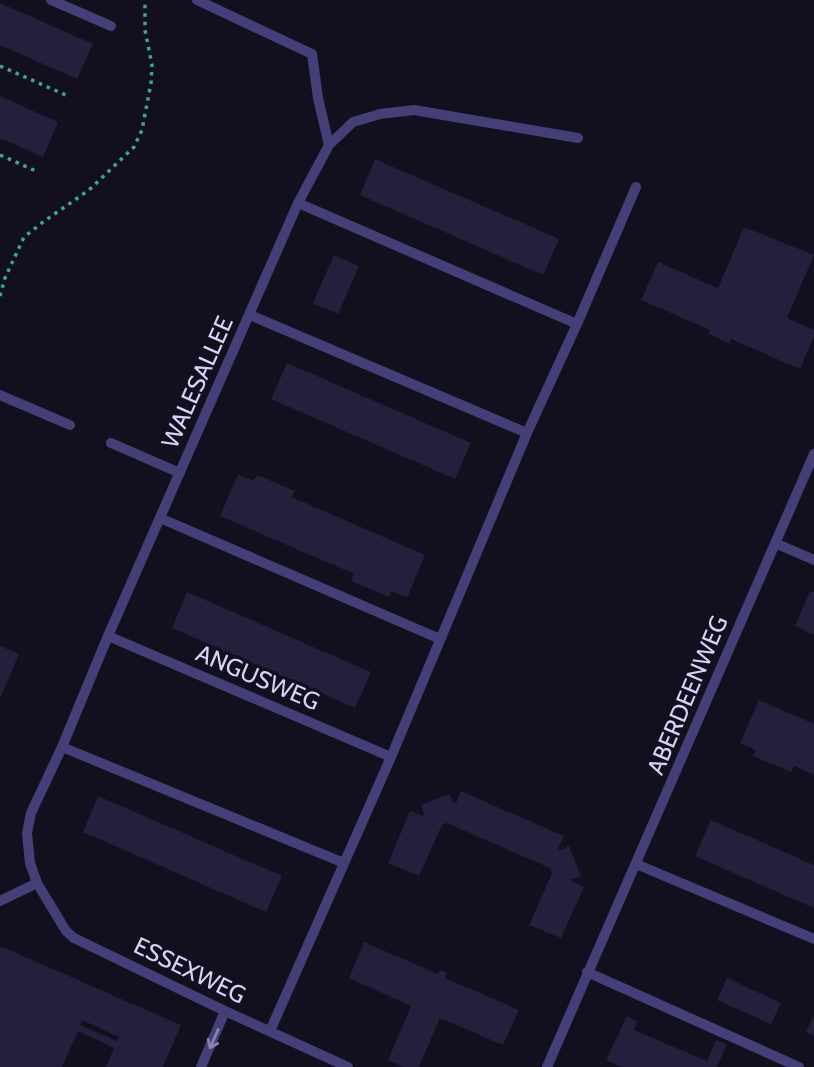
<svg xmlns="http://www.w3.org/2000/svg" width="814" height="1067" viewBox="0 0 814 1067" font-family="Cabin,sans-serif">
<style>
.building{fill:#251e3d;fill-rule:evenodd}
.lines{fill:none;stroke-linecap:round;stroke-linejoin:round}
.path{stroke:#3da3a0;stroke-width:3.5;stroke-dasharray:3.5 5;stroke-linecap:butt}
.service{stroke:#444077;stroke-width:10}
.oneway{stroke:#8782b2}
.labels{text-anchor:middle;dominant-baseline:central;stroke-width:7;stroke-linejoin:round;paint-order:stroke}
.street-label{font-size:24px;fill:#d8d2f9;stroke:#120f1e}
</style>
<rect width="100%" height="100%" fill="#120f1e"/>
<!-- building -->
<path class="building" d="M0 3 93 44 77 79 0 45Z
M0 96 58 122 43 157 0 138Z
M375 159 559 239 543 275 360 195Z
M744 227 814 255 787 318 814 330V336L800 369 731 339 729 343 708 334 710 330 641 300 658 262 718 288Z
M334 255 359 266 338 314 313 303Z
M287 363 471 443 455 479 271 399Z
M238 474 254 481 257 475 295 491 292 497 425 555 407 598 391 591 389 597 351 581 354 574 220 516Z
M810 591 814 592V635L795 626Z
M187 592 371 672 355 708 172 628Z
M0 646 19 654 0 699Z
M759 700 814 724V775L794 766 791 772 753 756 756 750 740 743Z
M461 791 564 836 558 849 561 850 569 846 581 876 572 879 571 881 584 887 561 938 529 925 552 873 550 868 447 823 442 825 419 876 388 863 410 811 423 816 424 814 421 805 450 794 453 803H456Z
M98 796 282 876 266 912 83 832Z
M711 820 814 865V908L695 856Z
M364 942 438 974 440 970 447 973 445 978 519 1010 503 1045 440 1018 419 1067H403L388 1060 411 1006 349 978Z
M0 946 181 1025 163 1067H106L114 1048 78 1031 62 1067H0ZM82 1020 119 1037 117 1041 80 1025Z
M727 978 781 1003 771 1024 717 1000Z
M814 1015V1036L806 1032Z
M627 1016 637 1021 634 1030 707 1061 716 1040 727 1044 717 1067H622L606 1060Z"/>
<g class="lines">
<!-- path -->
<path class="path" d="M0 66 68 96
M0 155 36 171
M0 296 5 278 24 237 43 222 89 190 134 147 142 130 151 83 152 65 145 30V0"/>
<!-- service -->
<path class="service" d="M51 0 111 26
M197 0 312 54 318 98 329 145
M298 203 577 324
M250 315 527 433
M0 395 70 425
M111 443 180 473
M160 518 440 639
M775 543 814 560
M108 636 391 757
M62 747 344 863
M636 864 814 939
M0 901 37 883
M587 972 799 1067
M270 1031 391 757 527 433 577 324 636 187
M201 1067 225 1011
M348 1067 225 1011 74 938 66 931 37 883 30 863 27 833 31 813 62 747 108 636 298 203 329 145 353 122 380 114 414 110 578 138
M547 1067 814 454"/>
</g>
<!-- one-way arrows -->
<defs><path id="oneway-shaft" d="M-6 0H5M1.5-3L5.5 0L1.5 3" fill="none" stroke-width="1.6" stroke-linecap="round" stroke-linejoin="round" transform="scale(1.75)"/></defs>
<use class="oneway" href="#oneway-shaft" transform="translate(214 1039) rotate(114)"/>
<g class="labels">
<!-- street labels -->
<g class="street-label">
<text transform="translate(197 382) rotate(-66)">WALESALLEE</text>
<text transform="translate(258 677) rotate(23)">ANGUSWEG</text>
<text transform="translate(687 695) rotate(-67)">ABERDEENWEG</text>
<text transform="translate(190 970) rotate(26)">ESSEXWEG</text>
</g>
</g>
</svg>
